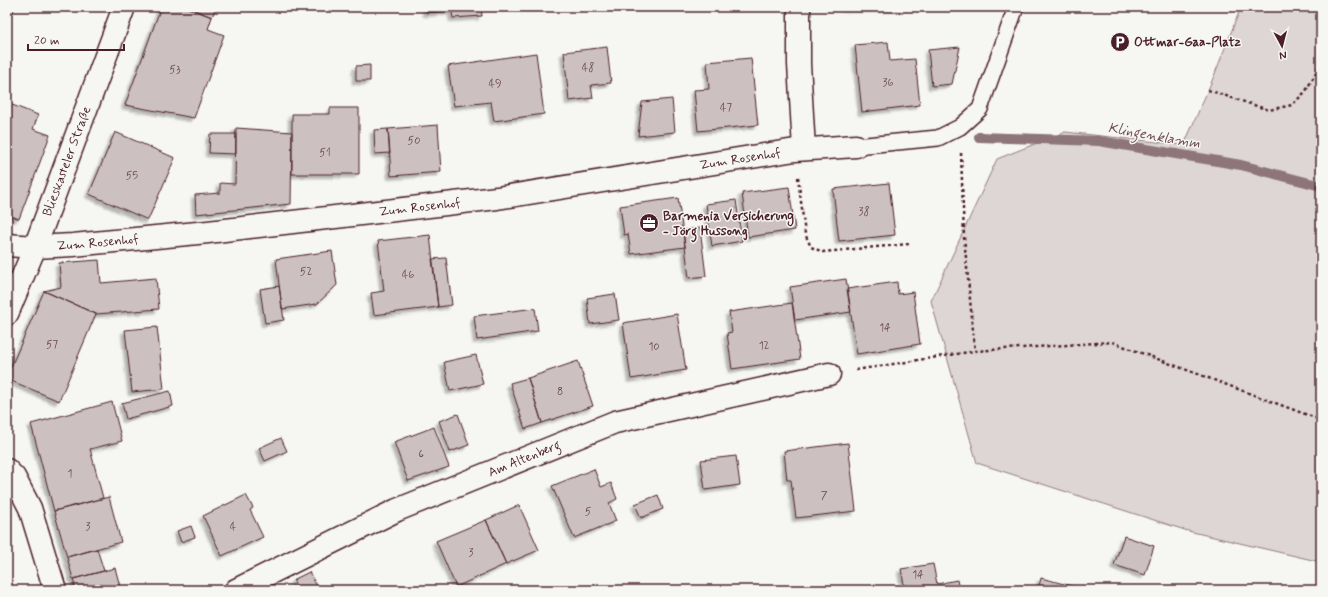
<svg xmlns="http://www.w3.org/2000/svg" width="1328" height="597" viewBox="0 0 1328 597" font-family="Mynerve,sans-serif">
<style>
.green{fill:#ddd6d5;stroke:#947a80}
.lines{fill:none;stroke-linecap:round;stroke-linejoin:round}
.stream{stroke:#8e747a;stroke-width:10}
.building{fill:#ccc1c0;stroke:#4a1f2b;filter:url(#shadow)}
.lane-casing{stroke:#4a1f2b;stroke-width:18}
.street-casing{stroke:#4a1f2b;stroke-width:25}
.secondary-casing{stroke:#4a1f2b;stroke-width:25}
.path{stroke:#4a1f2b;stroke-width:2.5;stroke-dasharray:3 3;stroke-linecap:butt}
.lane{stroke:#f6f6f2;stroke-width:15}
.street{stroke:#f6f6f2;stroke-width:22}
.secondary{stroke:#f6f6f2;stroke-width:22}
.labels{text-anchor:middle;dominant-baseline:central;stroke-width:3;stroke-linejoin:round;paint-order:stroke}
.number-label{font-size:11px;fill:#6a4850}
.poi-label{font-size:13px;font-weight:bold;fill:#4a1f2b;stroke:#f6f6f2;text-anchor:start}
.street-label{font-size:13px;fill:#4a1f2b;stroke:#f6f6f2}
.water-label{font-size:14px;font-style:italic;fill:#6c4a52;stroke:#f6f6f2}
</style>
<defs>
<filter id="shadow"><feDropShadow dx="-3.5" dy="3.5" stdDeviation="1" flood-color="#0004"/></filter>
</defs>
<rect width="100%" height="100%" fill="#f6f6f2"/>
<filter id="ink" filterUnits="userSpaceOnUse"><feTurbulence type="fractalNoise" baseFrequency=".025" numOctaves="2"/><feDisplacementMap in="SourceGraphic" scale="8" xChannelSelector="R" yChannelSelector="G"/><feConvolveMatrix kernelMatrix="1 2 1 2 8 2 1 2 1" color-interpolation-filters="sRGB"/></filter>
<g filter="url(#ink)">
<!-- green -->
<path class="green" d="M1241 7H1321V562L1188 531 977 463 931 301 997 159 1065 132 1184 145 1214 76Z"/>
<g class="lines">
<!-- stream -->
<path class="stream" d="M979 137 1099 141 1241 165 1321 186"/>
</g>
<!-- building -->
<path class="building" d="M7 7H15L11 16 7 14Z
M161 7H186L212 17 208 29 224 35 194 118 125 105Z
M186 7H216L212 17Z
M426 7H451L452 11 427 13Z
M451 7H481L482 16 453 18Z
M845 7H905V8H845Z
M888 42 890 61 915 59 920 105 862 112 855 45Z
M607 47 611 83 591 85 593 98 569 101 564 52Z
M960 47 952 84 932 86 928 50Z
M536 53 544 114 494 121 491 102 454 106 448 66Z
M751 58 758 125 698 131 694 90 709 89 707 62Z
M370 65V81H356V66Z
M672 99 675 132 638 136 642 102Z
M7 103 38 115 33 129 50 135 19 219 7 214Z
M330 108H359V174H292V114H330Z
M438 125 441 172 391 176 388 129Z
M236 128 292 132 291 204 196 214 195 195 220 193V183L235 184Z
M388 129 390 153 375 154 374 130Z
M115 132 175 158 148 220 89 194Z
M210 134H236V154L209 153Z
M889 183 895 235 839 241 833 189Z
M789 187 795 230 748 237 742 193Z
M678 198 685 247 631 254 628 234 624 235 620 206Z
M736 200 742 241 712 246 706 204Z
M700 228 706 276 689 278 683 230Z
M430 235 438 307 374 315 371 293 384 291 378 241Z
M332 251 337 285 317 304 282 309 276 259Z
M446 258 452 305 438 307 432 259Z
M99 260 101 283 156 278 159 309 96 314 44 291 61 287 59 263Z
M846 279 851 312 795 320 790 287Z
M897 282 898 294 913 292 920 344 857 354 847 289Z
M279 286 284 320 265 323 260 289Z
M44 291 96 314 59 401 7 379V376Z
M615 294 619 320 590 324 587 298Z
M792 303 800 359 732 369 727 333 732 332 729 312Z
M535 308 538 331 477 340 474 316Z
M677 314 686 370 631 379 623 323Z
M157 327 164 389 132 392 125 330Z
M476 355 483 384 450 391 444 362Z
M578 361 593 406 542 423 528 378Z
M528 378 542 423 525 429 510 383Z
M170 391 173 406 126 419 122 403Z
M112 402 122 441 90 449 103 498 54 511 31 424Z
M458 414 469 445 450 452 439 421Z
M434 427 449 467 408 481 394 442Z
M281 438 287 451 265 461 259 448Z
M848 443 856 511 796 518 791 480H787L784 451Z
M736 456 740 485 705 490 701 460Z
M594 469 601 487 611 483 617 499 609 503 616 521 574 538 552 486Z
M246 495 253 508 250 510 263 537 222 556 203 516Z
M658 495 663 509 641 518 635 504Z
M109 497 121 542 67 557 54 511Z
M519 505 539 550 506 564 486 520Z
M486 520 506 564 456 587 436 541Z
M191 526 195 537 181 542 177 531Z
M1124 536 1154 546 1145 575 1114 565Z
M97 549 104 571 73 579 67 557Z
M933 564 937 584 957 580 959 590H905L901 569Z
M115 568 121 590H76L73 579Z
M309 572 319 590H299L293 580Z
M1041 578 1087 590H1038Z"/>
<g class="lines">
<!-- lane casing -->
<g class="lane-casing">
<path id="lane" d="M856 146 938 138 960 127 980 109 1016 7"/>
</g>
<!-- street casing -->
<g class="street-casing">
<g id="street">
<path d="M799 7V64L804 149"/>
<path id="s1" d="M7 245 35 247 73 245 208 232 497 198 795 150 856 146"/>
<path d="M7 470 14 477 30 508 55 590"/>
<path id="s2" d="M236 590 397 510 615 422 829 374"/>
</g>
</g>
<!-- secondary casing -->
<g class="secondary-casing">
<g id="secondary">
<path id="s3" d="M7 314 35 247 124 7"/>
</g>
</g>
<!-- path -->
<path class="path" d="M1208 90 1269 110 1292 105 1306 91 1321 63
M961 153 964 237 975 351
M798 177 805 234 811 247 823 252 909 244
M856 370 975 351 1112 342 1321 420"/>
<!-- lane -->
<use href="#lane" class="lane"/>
<!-- street -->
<use href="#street" class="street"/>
<!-- secondary -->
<use href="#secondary" class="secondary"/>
</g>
</g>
<!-- icons -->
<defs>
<g id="parking-disc" transform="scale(1)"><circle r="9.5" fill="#4a1f2b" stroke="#f6f6f2"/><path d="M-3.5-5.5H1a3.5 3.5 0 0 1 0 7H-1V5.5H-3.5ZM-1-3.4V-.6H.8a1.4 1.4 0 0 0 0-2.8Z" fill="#fff"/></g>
<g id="office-disc" transform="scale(1)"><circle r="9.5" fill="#4a1f2b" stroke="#f6f6f2"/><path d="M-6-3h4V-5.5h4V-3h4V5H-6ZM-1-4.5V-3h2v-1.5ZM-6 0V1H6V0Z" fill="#fff"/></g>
</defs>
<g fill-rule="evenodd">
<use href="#parking-disc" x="1120" y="42"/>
<use href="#office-disc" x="649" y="223"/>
</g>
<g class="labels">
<!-- number labels -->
<g class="number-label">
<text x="588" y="68">48</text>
<text x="175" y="70">53</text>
<text x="888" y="83">36</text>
<text x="495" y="84">49</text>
<text x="726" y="108">47</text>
<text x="414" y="141">50</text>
<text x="325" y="153">51</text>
<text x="132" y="176">55</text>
<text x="864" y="212">38</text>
<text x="306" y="272">52</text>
<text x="408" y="275">46</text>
<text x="885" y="328">14</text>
<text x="52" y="345">57</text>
<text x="764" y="346">12</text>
<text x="654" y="347">10</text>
<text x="560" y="392">8</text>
<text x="421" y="454">6</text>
<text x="70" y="474">1</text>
<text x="824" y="496">7</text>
<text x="588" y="512">5</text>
<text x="88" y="527">3</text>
<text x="233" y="527">4</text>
<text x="471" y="553">3</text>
<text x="918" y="575">14</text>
</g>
<!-- poi labels -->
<g class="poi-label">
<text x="1134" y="42">Ottmar-Gaa-Platz</text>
<text x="663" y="216">Barmenia Versicherung<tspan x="663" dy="15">- Jörg Hussong</tspan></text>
</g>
<!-- street labels -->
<g class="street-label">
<text stroke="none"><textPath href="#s1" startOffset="739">Zum Rosenhof</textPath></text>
<text stroke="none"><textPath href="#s3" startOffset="164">Blieskasteler Straße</textPath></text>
<text stroke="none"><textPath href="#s1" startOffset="415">Zum Rosenhof</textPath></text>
<text stroke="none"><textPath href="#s1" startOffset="91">Zum Rosenhof</textPath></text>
<text stroke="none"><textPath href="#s2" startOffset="317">Am Altenberg</textPath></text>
</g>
<!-- water labels -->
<g class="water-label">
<text transform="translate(1154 136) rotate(10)">Klingenklamm</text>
</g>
</g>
<!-- margin -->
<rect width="1328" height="597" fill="none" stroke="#f6f6f2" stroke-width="24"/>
<rect x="12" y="12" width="1304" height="573" fill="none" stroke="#4a1f2b" stroke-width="1.5" filter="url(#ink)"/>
<!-- north arrow -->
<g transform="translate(1282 46) rotate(173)" stroke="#f6f6f2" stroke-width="3" paint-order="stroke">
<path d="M0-3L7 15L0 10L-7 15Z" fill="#4a1f2b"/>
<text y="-6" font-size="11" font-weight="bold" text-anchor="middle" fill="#4a1f2b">N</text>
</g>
<!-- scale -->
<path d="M28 44v6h96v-6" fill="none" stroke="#4a1f2b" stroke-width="2"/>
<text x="34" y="44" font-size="12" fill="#4a1f2b" stroke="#f6f6f2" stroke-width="3" paint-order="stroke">20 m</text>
</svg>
